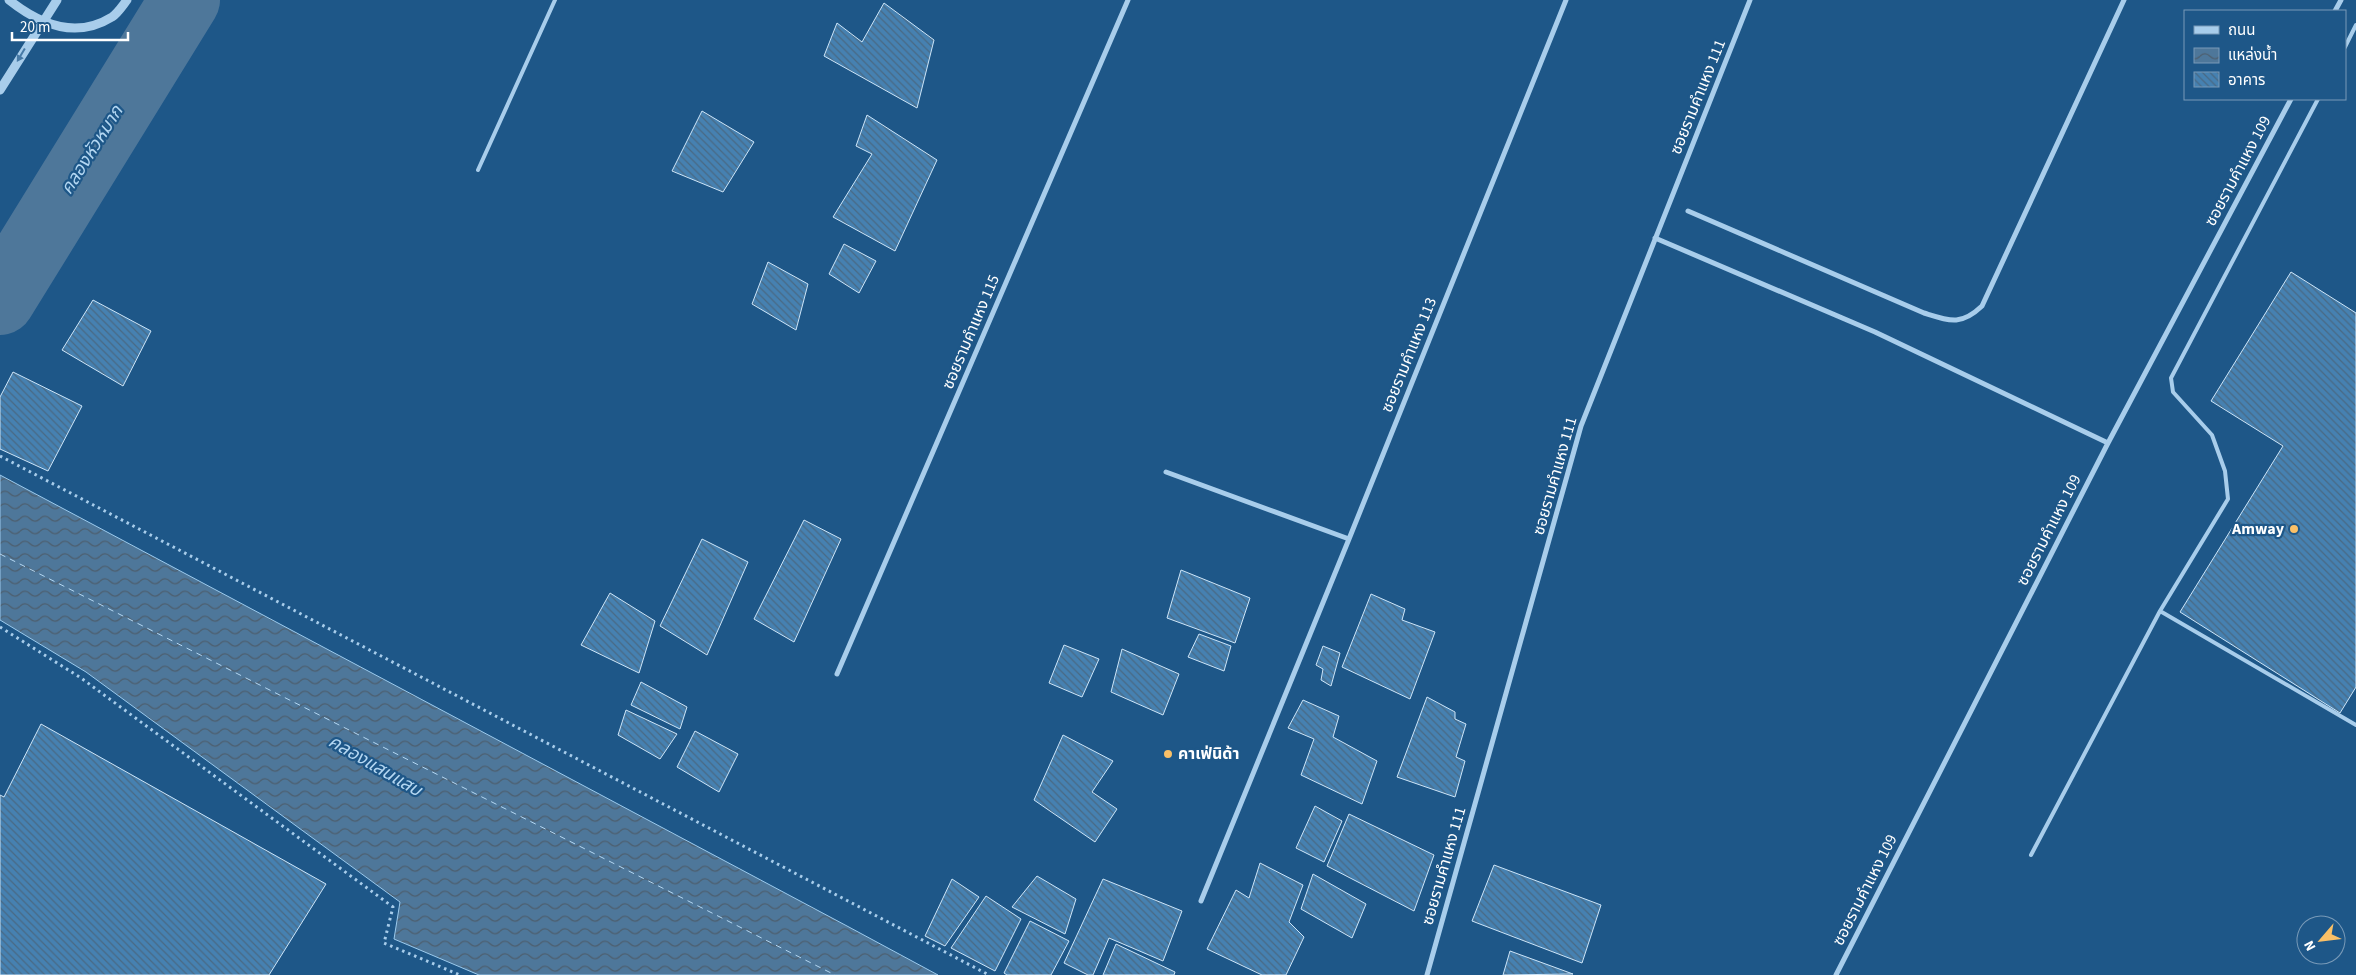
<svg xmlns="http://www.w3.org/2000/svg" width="2356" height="975" viewBox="0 0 2356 975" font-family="'Source Sans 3','Noto Sans Thai',sans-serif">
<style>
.water{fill:url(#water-waves);stroke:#9bcaed}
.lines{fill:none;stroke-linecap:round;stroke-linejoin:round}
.river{stroke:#4e779a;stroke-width:70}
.ferry{stroke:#b4d7f2;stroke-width:1;stroke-dasharray:6 5;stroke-linecap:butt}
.building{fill:url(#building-back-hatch);stroke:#cde5f8}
.path{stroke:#a8cdeb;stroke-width:3;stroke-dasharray:2.5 4;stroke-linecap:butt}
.service{stroke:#a8cdeb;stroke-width:4}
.minor{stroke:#a8cdeb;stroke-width:5}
.tertiary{stroke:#a8cdeb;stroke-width:9}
.tertiary-bridge{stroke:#a8cdeb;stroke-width:9}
.oneway{fill:#477aa6}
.poi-dot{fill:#fac067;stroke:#1e5788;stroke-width:2}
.labels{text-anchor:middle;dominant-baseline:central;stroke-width:4.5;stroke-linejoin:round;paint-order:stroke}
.street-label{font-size:16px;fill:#fff;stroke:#1e5788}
.poi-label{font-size:16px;font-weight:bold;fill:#fff;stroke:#1e5788;text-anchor:end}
.water-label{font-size:18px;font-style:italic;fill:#b4d7f2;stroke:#1e5788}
</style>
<defs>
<pattern id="water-waves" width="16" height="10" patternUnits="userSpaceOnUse" patternTransform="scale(1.25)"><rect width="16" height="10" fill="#4e779a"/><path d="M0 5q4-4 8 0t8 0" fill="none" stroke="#4d5f6f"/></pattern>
<pattern id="building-back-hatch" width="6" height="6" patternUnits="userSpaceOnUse" patternTransform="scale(1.25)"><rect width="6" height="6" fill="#4681b1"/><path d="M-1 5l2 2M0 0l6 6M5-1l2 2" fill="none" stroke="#496984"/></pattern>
</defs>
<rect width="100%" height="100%" fill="#1e5788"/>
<!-- water -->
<path class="water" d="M0 475 847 926 938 975H479L394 939 400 902 86 672 0 620Z"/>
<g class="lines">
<!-- river -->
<path class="river" d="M0 300 185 0"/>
<!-- ferry -->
<path class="ferry" d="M0 554 835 975"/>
</g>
<!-- building -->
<path class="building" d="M884 3 934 40 917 108 824 56 837 23 862 42Z
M702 111 754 142 723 192 672 171Z
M867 115 937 160 895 251 833 217 872 154 856 146Z
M844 244 876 261 859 293 829 274Z
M768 262 808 284 796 330 752 304Z
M2291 272 2356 313V687L2340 713 2180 612 2283 446 2211 401Z
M93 300 151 331 123 386 62 350Z
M13 372 82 406 48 471 0 449V397Z
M804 520 841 539 794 642 754 619Z
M702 539 748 562 707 655 660 626Z
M1181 570 1250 598 1235 643 1167 618Z
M610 593 655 621 639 673 581 645Z
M1371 594 1405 609 1402 620 1435 632 1410 699 1342 667Z
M1199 634 1231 646 1224 671 1188 657Z
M1064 645 1099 659 1082 697 1049 683Z
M1323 646 1340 653 1331 686 1321 680 1323 669 1316 665Z
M1122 649 1179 674 1163 715 1111 692Z
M641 682 687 707 680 729 631 705Z
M1427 697 1455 712V719L1466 724 1456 757 1465 761 1455 797 1397 777Z
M1303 700 1339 716 1333 737 1377 761 1362 804 1301 775 1314 739 1288 728Z
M626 710 677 734 660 759 618 735Z
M41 724 326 884 269 975H0V795L4 797Z
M695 731 738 754 719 792 677 767Z
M1063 735 1113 761 1092 792 1117 809 1095 842 1034 800Z
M1315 806 1342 821 1324 862 1296 848Z
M1349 814 1434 855 1414 911 1327 866Z
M1260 863 1303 885 1289 922 1304 937 1286 975H1262L1207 949 1236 890 1249 898Z
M1494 865 1601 905 1582 963 1472 921Z
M1313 874 1366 904 1352 938 1301 909Z
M1037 876 1076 899 1065 934 1012 907Z
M952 879 979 897 945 946 925 936Z
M1103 879 1182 911 1163 961 1109 938 1093 975H1088L1064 963Z
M986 896 1021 919 995 971 951 948Z
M1030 921 1069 941 1051 975H1007L1004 973Z
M1116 944 1175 972 1174 975H1103Z
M1510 951 1573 974 1503 975Z"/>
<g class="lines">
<!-- path -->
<path class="path" d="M0 456 989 975
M0 627 81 678 393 907 384 943 460 975"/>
<!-- service -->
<path class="service" d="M2345 47 2356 25
M2318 99 2171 378 2173 392 2212 435 2225 471 2228 499 2160 611 2356 725
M478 170 555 0
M2031 855 2160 611"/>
<!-- minor -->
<path class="minor" d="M2335 11 2341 0
M1688 211 1924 313C1950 321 1961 326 1982 306L2124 0
M1655 238 1875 332 2108 443
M1166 472 1349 539 1566 0
M837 674 1128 0
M1201 901 1349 539
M1427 975 1581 426 1750 0
M1836 975 2108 443 2291 99"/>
<!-- tertiary -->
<path class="tertiary" d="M9 0C39 24 75 40 112 17 118 13 123 5 127 0"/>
<!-- tertiary-bridge -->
<path class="tertiary-bridge" d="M0 90 57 0"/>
</g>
<!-- one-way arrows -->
<defs><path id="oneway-solid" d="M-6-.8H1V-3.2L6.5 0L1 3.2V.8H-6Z" transform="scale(1.25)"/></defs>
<use class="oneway" href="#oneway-solid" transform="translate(21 55) rotate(121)"/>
<!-- markers -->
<g class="poi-dot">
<circle cx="2294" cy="529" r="5"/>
<circle cx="1168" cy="754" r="5"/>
</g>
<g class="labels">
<!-- street labels -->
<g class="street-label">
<text transform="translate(1698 97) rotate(-68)">ซอยรามคำแหง 111</text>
<text transform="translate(2238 171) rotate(-62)">ซอยรามคำแหง 109</text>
<text transform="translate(971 332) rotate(-67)">ซอยรามคำแหง 115</text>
<text transform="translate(1409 355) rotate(-68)">ซอยรามคำแหง 113</text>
<text transform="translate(1555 476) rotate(-74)">ซอยรามคำแหง 111</text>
<text transform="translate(2049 530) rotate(-63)">ซอยรามคำแหง 109</text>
<text transform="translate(1444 866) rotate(-74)">ซอยรามคำแหง 111</text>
<text transform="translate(1865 890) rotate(-63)">ซอยรามคำแหง 109</text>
</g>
<!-- poi labels -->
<g class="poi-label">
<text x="2284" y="529">Amway</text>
<text x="1178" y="754" text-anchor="start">คาเฟ่นิด้า</text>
</g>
<!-- water labels -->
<g class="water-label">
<text transform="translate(92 150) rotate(-58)">คลองหัวหมาก</text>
<text transform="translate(375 766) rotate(30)">คลองแสนแสบ</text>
</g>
</g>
<!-- legend -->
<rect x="2184" y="10" width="162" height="90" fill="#1e5788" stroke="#789ab8"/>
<rect x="2194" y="26" width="25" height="8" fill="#a8cdeb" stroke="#789ab8"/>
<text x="2228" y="35" font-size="15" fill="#ffffff">ถนน</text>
<rect x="2194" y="48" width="25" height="15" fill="url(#water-waves)" stroke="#789ab8"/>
<text x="2228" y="60" font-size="15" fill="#ffffff">แหล่งน้ำ</text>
<rect x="2194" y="72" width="25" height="15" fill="url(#building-back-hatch)" stroke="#789ab8"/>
<text x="2228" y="85" font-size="15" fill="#ffffff">อาคาร</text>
<!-- north arrow -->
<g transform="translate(2321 940) rotate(242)"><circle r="24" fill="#1e5788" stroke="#789ab8"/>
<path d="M0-4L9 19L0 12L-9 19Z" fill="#fac067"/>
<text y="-8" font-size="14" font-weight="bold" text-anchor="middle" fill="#ffffff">N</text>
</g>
<!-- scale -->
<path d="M12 32v8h116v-8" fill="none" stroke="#ffffff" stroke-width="2.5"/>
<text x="20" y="32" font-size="15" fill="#ffffff" stroke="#1e5788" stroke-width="4" paint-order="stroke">20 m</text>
</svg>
